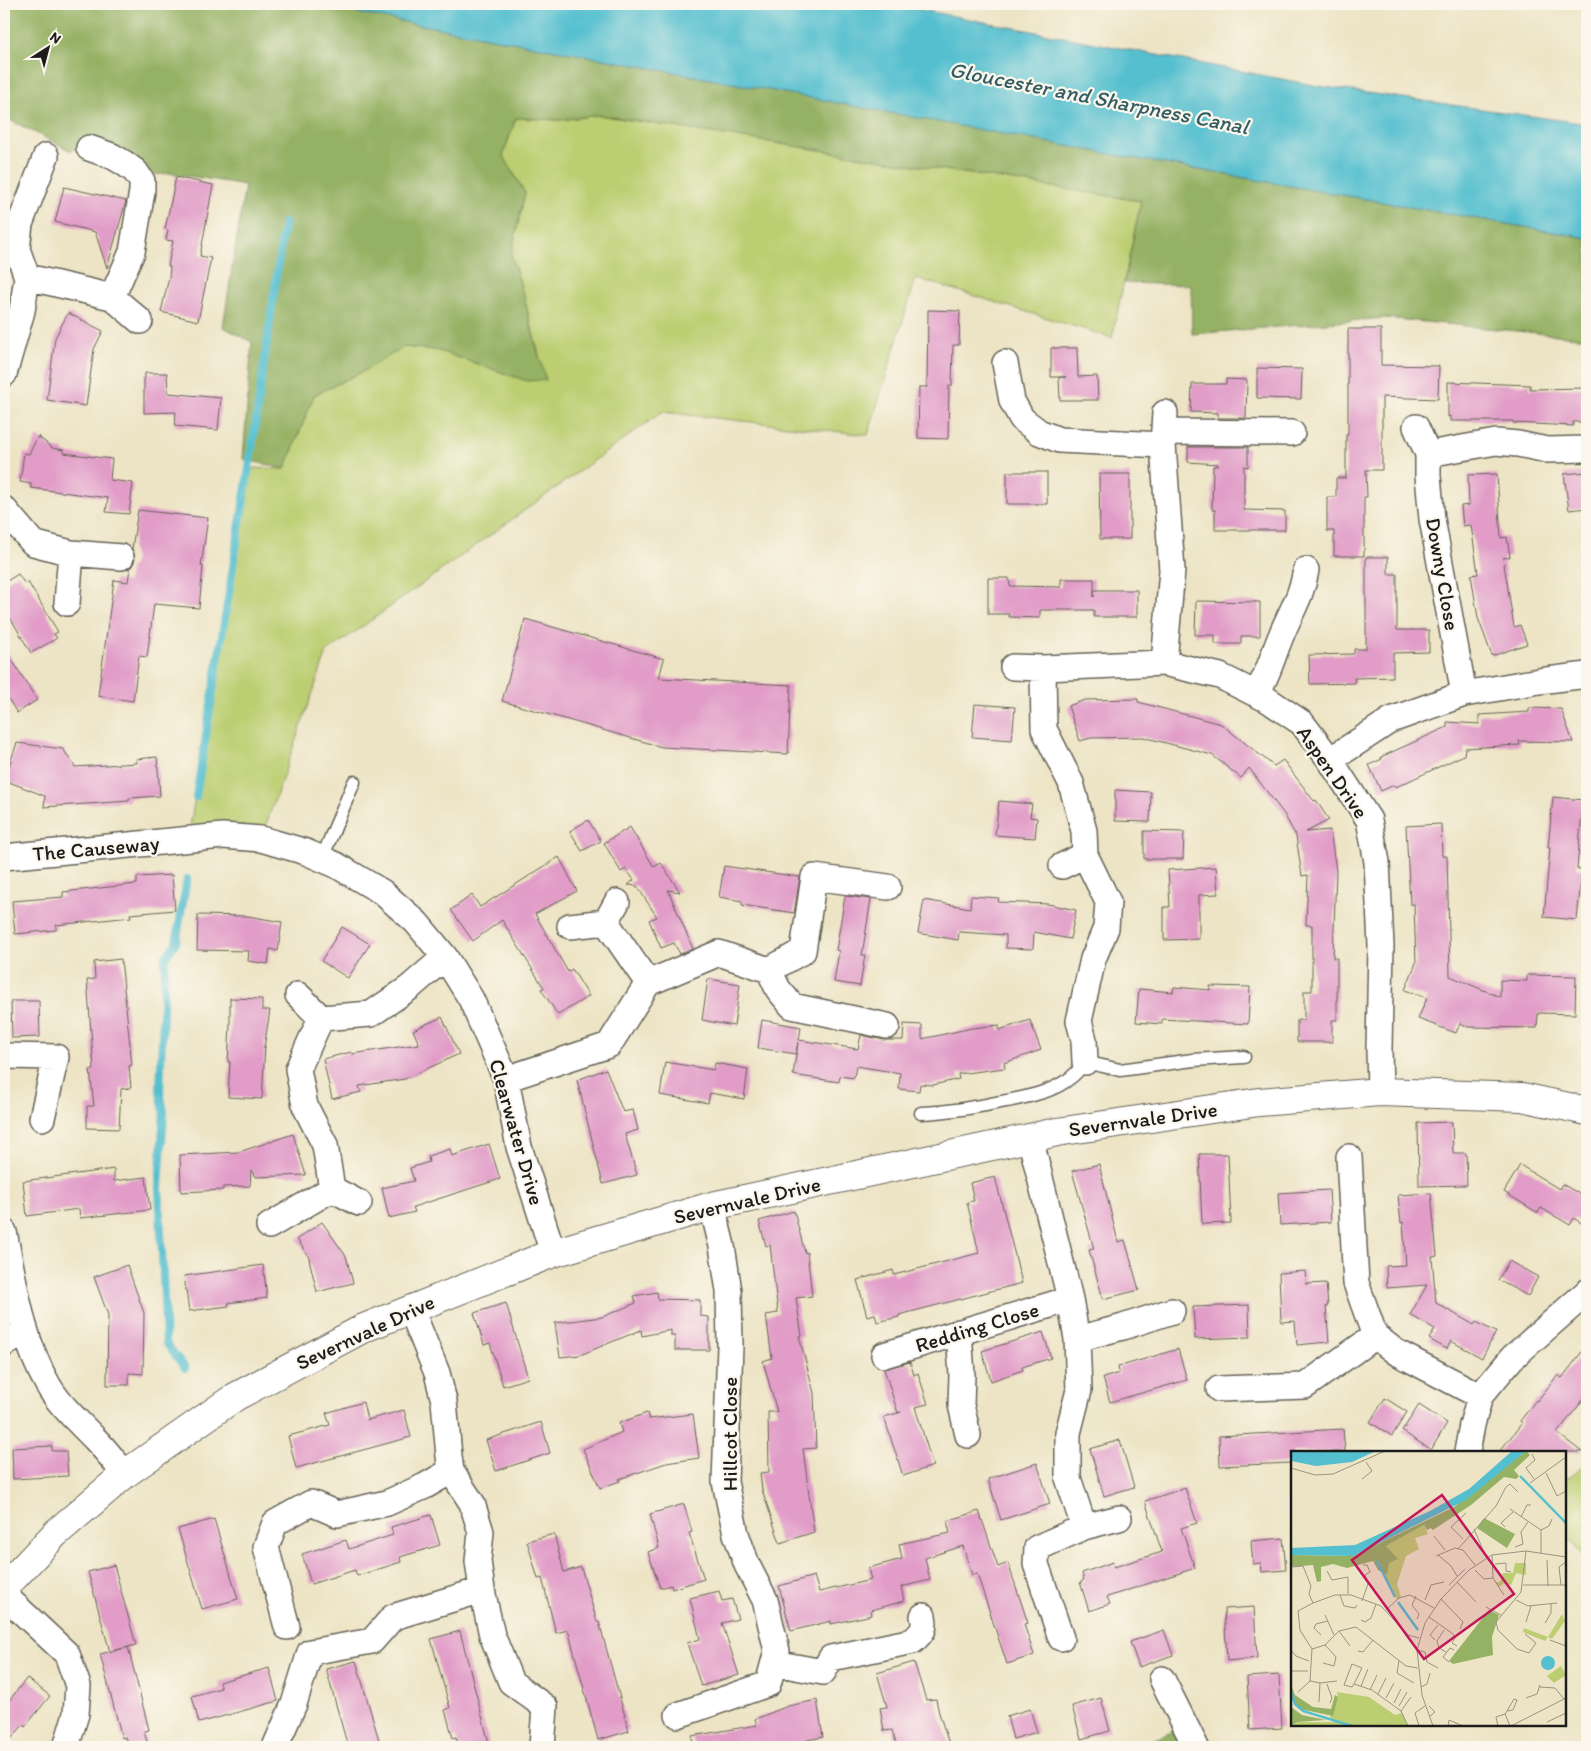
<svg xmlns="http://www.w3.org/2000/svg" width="1591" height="1751" viewBox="0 0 1591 1751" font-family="Itim,sans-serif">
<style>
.green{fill:#bcce71;stroke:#6c7546}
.forest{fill:#95b163;stroke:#586640}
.water{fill:#54bfcf;stroke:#386e76}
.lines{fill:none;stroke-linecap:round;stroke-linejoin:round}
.stream{stroke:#54bfcf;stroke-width:8}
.building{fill:#e19cc8}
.service-casing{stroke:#656257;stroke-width:15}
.minor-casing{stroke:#656257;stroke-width:28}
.tertiary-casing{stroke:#656257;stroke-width:30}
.service{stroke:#fff;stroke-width:12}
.minor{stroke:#fff;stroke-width:25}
.tertiary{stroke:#fff;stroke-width:28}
.labels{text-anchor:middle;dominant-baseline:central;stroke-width:4.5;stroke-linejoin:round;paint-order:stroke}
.street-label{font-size:21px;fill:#1c1c1c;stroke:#fbf7ec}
.water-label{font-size:22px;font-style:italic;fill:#325d64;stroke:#fbf7ec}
.inset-river{fill:none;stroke:#54bfcf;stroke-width:2.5}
.inset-road{fill:none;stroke:#999481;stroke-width:1}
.view{fill:#c2185b;fill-opacity:0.15;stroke:#c2185b;stroke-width:2.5}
.inset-edge{fill:none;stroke:#1c1c1c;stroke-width:2.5}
</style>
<rect width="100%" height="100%" fill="#fbf7ec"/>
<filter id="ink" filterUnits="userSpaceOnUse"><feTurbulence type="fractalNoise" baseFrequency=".02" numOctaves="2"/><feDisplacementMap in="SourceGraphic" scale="10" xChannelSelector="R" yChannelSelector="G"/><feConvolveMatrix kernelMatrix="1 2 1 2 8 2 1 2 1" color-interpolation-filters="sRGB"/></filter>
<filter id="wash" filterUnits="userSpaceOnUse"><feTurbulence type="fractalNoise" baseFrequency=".0096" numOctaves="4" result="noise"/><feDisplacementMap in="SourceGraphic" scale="20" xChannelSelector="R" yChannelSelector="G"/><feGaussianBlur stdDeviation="1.12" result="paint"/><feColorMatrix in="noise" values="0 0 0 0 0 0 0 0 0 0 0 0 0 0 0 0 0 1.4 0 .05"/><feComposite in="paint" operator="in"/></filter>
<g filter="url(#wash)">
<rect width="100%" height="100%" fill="#ede4c5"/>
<!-- green -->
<path class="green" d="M599 115 1141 201 1112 338 916 278 868 435 662 412 327 652 261 839H188L249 468 285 469 314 395 404 347 436 350 545 380 524 296 511 255 525 193 503 155 516 118 559 120Z
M1587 1464V1561L1572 1542H1565V1480Z"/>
<!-- forest -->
<path class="forest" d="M4 4H310L1149 161 1587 238V338L1385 318 1192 334 1191 285 1124 283 1141 201 599 115 559 120 516 118 503 155 525 193 511 255 524 296 530 324 546 380 527 381 436 350 404 347 362 372 314 395 285 469 243 459 252 342 223 327 245 185 170 173 154 175 88 139 71 151 4 117Z
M1177 1730 1186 1747H1134Z"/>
<!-- water -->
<path class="water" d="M310 4H891L1318 86 1587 124V238L1120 156Z"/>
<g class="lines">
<!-- stream -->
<path class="stream" d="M196 797 249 468 284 223
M185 1368 166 1343 159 1187 164 1112 160 1091 165 958 176 943 187 879"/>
</g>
<g id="blocks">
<!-- building -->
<path class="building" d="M176 177 213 185 200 256 211 258 198 321 161 312 169 277 170 267 168 266 173 241 166 240 168 230 165 229Z
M64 187 126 201 107 268 95 232 55 222Z
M928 310 960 311 959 345H953L952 386H949L948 439 918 438 919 387H927Z
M68 313 103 331 94 349 86 406 47 400 55 338Z
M1348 329H1381V365L1439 366 1438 399 1382 397V470H1366L1367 497H1364V556H1334V531H1327V497H1336V478H1346V435H1348Z
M1051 348H1077L1078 377 1097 376 1098 400H1060L1059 377H1066H1051Z
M1257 368 1302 369 1301 399 1257 398Z
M145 373H167L168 393 221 398 218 430 175 426 176 412 144 413V379L145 378Z
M1226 379 1247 380 1246 418H1218V413L1191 412 1192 384H1226Z
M1448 382 1530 385V389L1587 388V418H1583V422H1573V426L1513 423V421H1450V416L1448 417Z
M38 436 52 448 64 450V453L112 459 110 480 133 483 129 514 106 512 108 498 31 488V484L20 482 24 453 29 454Z
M1188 447H1248V467L1244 466V510L1285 511V530H1215V510H1212L1213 466H1218V464L1188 462Z
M1007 472H1047V504H1007Z
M1587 472V508L1569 510 1564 474Z
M1099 474H1130V539H1100Z
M1497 474 1501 538 1507 537 1510 557 1503 558 1514 627 1520 625 1527 644 1492 656 1478 618 1471 575 1478 574 1471 525 1463 526 1461 506 1469 505 1468 475Z
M138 510 208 518 201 566H203L199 608 154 604 147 657 139 656 133 701 98 696 114 580 128 582 130 568 133 565 135 559 132 549Z
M1366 557H1388V574H1397V630H1429V652L1393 653V677L1354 678 1355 683 1310 684 1309 655 1354 654V649H1366Z
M18 574 25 584 28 582 58 632 54 634 57 638 31 653 4 607V583Z
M988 578H1009L1010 586 1061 587V579H1094V597V590H1137V617H1094V610H1040V618L1009 617V614H988Z
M1196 601 1260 602V636H1241V644H1215V635H1195Z
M525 619 664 659 659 678 791 685 788 754 662 747 502 701Z
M4 647 37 700 17 713 4 692Z
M1138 699V702L1221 724 1274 766 1283 760 1314 801 1316 800 1329 820 1306 832 1330 830 1336 871 1333 958H1337V1020H1332V1042H1297V1020H1304V991H1312V925H1306L1308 875 1302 876 1296 836 1284 814 1249 768 1241 778 1212 755 1143 737 1091 738 1080 741 1068 706 1085 700Z
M975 704 1015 707 1012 740 972 737Z
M1529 708 1561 709 1573 742 1519 741 1520 745 1465 748 1464 755 1396 787 1394 785 1381 791 1369 765 1382 759 1381 757 1447 727V722L1479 724V715L1529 712Z
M17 743 63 749 75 767 137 763 136 759 157 757 160 796 129 798V801L44 807 45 796 4 780Z
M1115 790 1151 792 1150 822 1115 821Z
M1553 797 1583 800 1577 869H1582L1577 920 1544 917 1550 848H1548Z
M999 801 1032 804 1030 817 1037 818 1035 838 995 835Z
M588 820 601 841 582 851 570 831Z
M1441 824 1442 856H1447L1450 976 1500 997V980L1527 981V975L1576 976 1575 1014 1538 1013 1537 1028 1468 1027 1460 1023 1456 1033 1418 1019 1427 998 1405 990 1416 963 1414 904H1410L1406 826Z
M630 827 654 867 661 863 680 892 668 890 693 949 680 954 674 943 661 948 649 920 657 917 637 886 628 885 634 880 626 869 621 872 604 843Z
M1144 831 1184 832 1183 859H1144Z
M559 857 577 891 535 914 568 972 572 969 589 996 558 1015 541 989 544 988 502 920 473 941 451 910 472 895 480 907Z
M724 866 800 877 794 913 742 905V901L719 897Z
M1216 867 1218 894 1199 895V939L1164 940V907H1170L1168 870Z
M172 875 175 910 130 914 131 917 56 925V930L15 934 12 901 63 897V892L137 884V877Z
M845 896 871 899 862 955H865L860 986 834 982 839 951 836 950Z
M971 896 999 898 998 902 1048 904 1076 910 1070 939 1034 932 1033 949 1006 948V935L959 932 958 940 918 933 924 900 970 908Z
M198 915 248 916 282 922 278 951 270 949 268 964 248 961 249 951 197 950Z
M342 927 370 944 348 978 321 961Z
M121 959 132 1065 129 1066 131 1088 121 1089 119 1129 87 1128V1106H94L90 1070H94L87 980 95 979 94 962Z
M708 979 740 984 734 1026 702 1020Z
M1210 986 1250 987 1248 1024 1162 1019V1024L1136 1022 1139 989 1173 992 1174 987 1210 990Z
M230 998 262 999V1010H270L264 1048 265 1046 262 1099 228 1097 230 1062H228L230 1025Z
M11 1001H39L40 1037 12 1038Z
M442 1017 459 1054 405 1079 359 1086 361 1092 332 1099 323 1059 351 1052 352 1054 419 1044 413 1030Z
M762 1020 801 1027 799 1040 858 1049 861 1035 884 1040H903L904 1024 922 1025V1039L972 1028 999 1025V1030L1030 1020 1041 1050 1004 1063 1005 1068 958 1074 959 1079 933 1085 920 1084 919 1091 899 1089 900 1073 856 1066 854 1078 840 1076 839 1082 793 1075 798 1042 796 1054 758 1048Z
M665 1062 714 1070 715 1063 748 1069 744 1099 710 1093 708 1103 660 1095Z
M606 1069 623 1112 633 1110 638 1130 625 1134 637 1175 603 1184 577 1080Z
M1452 1122 1453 1153H1466L1467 1185 1419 1186 1418 1123Z
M293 1134 306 1175 255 1177 251 1170 250 1186 223 1187V1190L181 1192 180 1155 239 1152Z
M489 1144 500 1179 413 1207 415 1212 389 1218 382 1188 414 1181 410 1168 429 1162 428 1156 450 1149 452 1156Z
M1199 1154H1228L1231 1223 1202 1224Z
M1099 1164 1118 1242 1125 1240 1139 1290 1103 1299 1089 1250 1094 1249 1072 1171Z
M1520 1165 1559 1189 1562 1184 1587 1198V1227L1574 1218 1570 1225 1541 1208 1538 1213 1504 1192Z
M114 1169V1181L146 1177 150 1210 80 1218 79 1209 27 1216 23 1181Z
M995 1177 1022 1283 899 1315V1317L877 1322 875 1314 867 1316 857 1280 893 1270 894 1275 979 1253 967 1202 974 1201 970 1183Z
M1329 1190 1331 1222 1280 1225 1278 1193Z
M1431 1193 1437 1256 1432 1257 1436 1303 1474 1325 1476 1322 1496 1332 1482 1358 1451 1341 1447 1349 1429 1339 1435 1329 1410 1315 1427 1285 1387 1288 1386 1266 1406 1265 1403 1222 1401 1223 1398 1195Z
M794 1211 805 1253 807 1252 812 1296 796 1298 802 1336H799L814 1393 816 1448 803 1449 814 1532 780 1543 762 1490 760 1473 769 1472 768 1412H777L763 1361 772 1358 766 1315 778 1313 770 1245 766 1246 759 1221Z
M322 1222 346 1256 353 1283 317 1292 309 1259H310L297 1239Z
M1509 1261 1538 1277 1528 1296 1498 1280Z
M127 1265 144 1313 143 1374 129 1373V1385H107L108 1315 94 1277Z
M263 1265 267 1298 228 1303 229 1306 189 1311 184 1276Z
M1305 1271 1306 1284 1326 1283 1328 1306H1326L1329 1342 1297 1345 1295 1321 1281 1322 1279 1273Z
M657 1292 658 1299 700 1300V1316L709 1317V1350H675V1336H671V1330L642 1336 641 1330 580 1355 560 1357 555 1323 602 1317 636 1303 634 1296Z
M506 1303 528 1378 503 1386 490 1343 484 1345 474 1313Z
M1249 1305 1250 1337 1195 1339 1193 1307Z
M1043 1332 1051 1358 1022 1367 1023 1370 991 1381 982 1351Z
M1587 1345V1395L1557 1433 1582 1452H1499L1522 1423 1520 1421 1536 1400 1537 1401 1558 1375 1562 1378Z
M1178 1349 1187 1380 1110 1402 1103 1378 1119 1373 1118 1367Z
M910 1362 914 1375 918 1373 928 1404 915 1407 933 1466 903 1476 884 1417 901 1412 898 1413 884 1369Z
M1385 1398 1407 1412 1392 1436 1370 1422Z
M363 1402 367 1420 404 1410 411 1437 296 1468 288 1436 330 1425 326 1413Z
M1419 1405 1447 1423 1431 1450 1402 1431Z
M647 1413 649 1419 693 1414 699 1458 666 1463 619 1479 620 1481 600 1488 583 1449 622 1432 619 1423Z
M541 1422 550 1453 496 1471 486 1440Z
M1343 1429 1345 1452H1292V1463L1220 1466 1219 1436Z
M1120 1440 1134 1487 1104 1496 1090 1449Z
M52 1446V1451H66L68 1476 13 1479 12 1448Z
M1037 1463 1050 1504 1001 1520 988 1479Z
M1185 1488 1197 1523 1181 1528 1195 1568 1107 1597 1110 1604 1089 1611 1080 1582 1084 1580 1082 1573 1113 1562 1114 1567 1162 1552 1145 1501Z
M684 1504 692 1532 689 1533 704 1579 672 1589 671 1585 660 1588 648 1552 659 1548 650 1514Z
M979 1511 998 1567 1008 1563 1028 1623 1024 1624 1034 1655 1007 1664 977 1574 972 1575 963 1546 925 1558 930 1580 901 1587 904 1601 871 1610 872 1615 831 1624V1621L791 1631 779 1586 814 1576 819 1592 871 1580 868 1568 902 1559 899 1544 950 1533 947 1521Z
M431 1515 440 1545 400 1557 401 1562 357 1576 355 1570 311 1584 302 1554 346 1540 349 1549 393 1535 391 1527Z
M214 1519 238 1599 202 1609 178 1529Z
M554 1534 564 1572 581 1567 597 1622H599L629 1731 598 1740 568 1630 556 1633 542 1578 538 1579 527 1541Z
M1283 1538 1286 1570 1262 1572 1261 1563 1253 1564 1251 1541Z
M114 1565 136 1645 110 1652 88 1572Z
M719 1591 722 1601 732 1599 738 1619 722 1623 739 1675 701 1686 687 1643 700 1639 690 1598Z
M1254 1607 1257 1658 1227 1661 1224 1609Z
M1164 1630 1173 1655 1139 1667 1130 1642Z
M460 1631 478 1701 490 1747H459L456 1737 453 1738 445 1710 450 1708 431 1639Z
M128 1647 149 1730 144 1731 147 1742 128 1747 125 1737 122 1738 100 1654Z
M356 1661 381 1747H348L326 1669Z
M914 1662 926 1700 936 1699 939 1713 950 1747H897L892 1730 884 1731 880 1708 887 1707 877 1673Z
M269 1668 278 1701 199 1723 192 1696 221 1688 219 1682Z
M1279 1675 1282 1728 1250 1730 1247 1677Z
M27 1678 50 1696 25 1727 23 1725 4 1747V1707Z
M1101 1698 1110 1731 1081 1739 1072 1706Z
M817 1700 823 1737 787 1744 788 1747H693L692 1736 757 1725 755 1719 788 1706Z
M1030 1709 1037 1732 1013 1739 1007 1716Z"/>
</g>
</g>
<g filter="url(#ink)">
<use href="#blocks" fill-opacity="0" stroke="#656257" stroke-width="1"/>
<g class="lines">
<!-- service casing -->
<g class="service-casing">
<path id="service" d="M322 858 354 782
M921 1113C952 1112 981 1106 1012 1100 1030 1096 1050 1092 1066 1081 1074 1076 1080 1069 1085 1062L1120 1070 1193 1060 1244 1057"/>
</g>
<!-- minor casing -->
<g class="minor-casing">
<path id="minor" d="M27 277 17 249 20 224 46 156
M112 297 140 321
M1005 363 1012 401 1022 419 1039 432 1059 440 1163 445
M4 374 22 311 27 277 112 297 132 252 142 191V181L135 171 124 163 112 156 89 148
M1416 427 1428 454V476L1432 519 1464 694
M1164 432 1292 433
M1428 454 1496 442 1518 444 1547 450 1587 449
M4 509 33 543 71 553 121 557
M67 603 71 553
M1164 663 1172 570 1163 445 1165 413
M1013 667 1043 668 1164 663 1220 676 1268 700 1302 723 1330 760 1369 820 1377 862 1381 946 1379 1049 1380 1092
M1043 668 1044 729 1071 783 1084 831 1085 855 1108 902 1106 928 1093 959 1079 1021 1084 1040 1085 1062
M1256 694C1269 674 1272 657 1281 636 1290 613 1302 596 1306 570
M1330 760 1391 720 1464 694 1539 681 1587 675
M4 857 223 836 261 839 306 852 336 865 382 892 416 922 445 957 471 999 506 1079 519 1147 553 1253
M1062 866 1085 855
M617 902 606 922 648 983
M570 926 606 922
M769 970 803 951 814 877 888 887
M298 995 321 1018
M4 1056 56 1057 42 1118
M506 1079 609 1045 648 983 719 953 769 970 778 989 792 1006 887 1026
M1030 1137 1070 1299 1077 1339 1079 1390 1068 1433V1478L1084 1527
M1349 1157 1356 1283 1375 1336 1396 1352 1480 1396
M332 1189 359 1203
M269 1226 332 1189 325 1145 305 1106 298 1069 321 1018 371 1014 409 988 445 957
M4 1232C15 1284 21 1338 48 1385 60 1406 79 1422 95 1439 106 1450 115 1462 125 1474
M411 1309 437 1373 444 1401 449 1456 451 1471 472 1503 481 1532 478 1561 482 1590 492 1635 511 1682 545 1707 542 1747
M959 1332 962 1375 961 1405 968 1435
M1077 1339 1123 1327 1172 1311
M4 1344 25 1332
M884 1355 1070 1299
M1219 1389 1305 1386 1375 1336
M1467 1452 1472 1425 1480 1396 1512 1358 1587 1292
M4 1595 67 1654 78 1686 76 1714 66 1747
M287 1627 266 1547 275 1523 311 1503 337 1514 387 1503 425 1486 451 1471
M1061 1638 1036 1564 1037 1548 1084 1527 1119 1518
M774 1663 823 1672 831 1658 913 1641C922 1632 926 1630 923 1616
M1162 1679 1196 1747
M678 1715 768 1684 777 1651 765 1600 747 1565 736 1534 725 1482 730 1346 729 1291 722 1246 712 1206
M275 1747 294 1704 310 1652 372 1641 393 1617 482 1590"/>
</g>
<!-- tertiary casing -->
<g class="tertiary-casing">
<path id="tertiary" d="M4 1588 56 1533 125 1474 235 1397 364 1328 553 1253 712 1206 1057 1132 1259 1102 1380 1092 1522 1097 1587 1111"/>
</g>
<!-- service -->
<use href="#service" class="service"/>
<!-- minor -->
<use href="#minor" class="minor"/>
<!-- tertiary -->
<use href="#tertiary" class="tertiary"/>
</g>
</g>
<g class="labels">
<!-- street labels -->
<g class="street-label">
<text transform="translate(1443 574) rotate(80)">Downy Close</text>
<text transform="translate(1333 772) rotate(55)">Aspen Drive</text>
<text transform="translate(96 848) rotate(-5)">The Causeway</text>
<text transform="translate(1143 1119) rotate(-8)">Severnvale Drive</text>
<text transform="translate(517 1132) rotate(74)">Clearwater Drive</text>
<text transform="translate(747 1200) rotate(-13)">Severnvale Drive</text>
<text transform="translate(977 1327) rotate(-17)">Redding Close</text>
<text transform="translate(365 1332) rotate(-25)">Severnvale Drive</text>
<text transform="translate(729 1434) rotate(-90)">Hillcot Close</text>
</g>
<!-- water labels -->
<g class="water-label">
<text transform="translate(1099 98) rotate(11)">Gloucester and Sharpness Canal</text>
</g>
</g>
<!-- overview -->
<g transform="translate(1291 1451)">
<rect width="275" height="275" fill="#ede4c5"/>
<path d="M133 74 137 83 124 87 128 98 115 105 106 133 110 146 106 149 94 125 100 103 95 95ZM224 112H235V124L225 122 220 134 213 132 208 136 204 131H209L212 122H222ZM271 163 274 170 261 188 257 186 254 190 232 181 233 177 257 186ZM270 215 275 224 263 232 256 225ZM46 241 78 246 104 264 111 262 117 275H1L6 271H45L39 267 47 246Z" fill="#bcce71"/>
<path d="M235 0 239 4 223 19 228 25 225 28 213 26 180 54 142 79 140 77 136 79 133 74 95 95 107 108 98 112 96 124 87 119 82 110 56 117 42 113 30 116V130L26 131 22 114 0 116V104L62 105 163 56ZM193 67 224 83 216 97 186 77ZM198 159 208 164 201 186 202 204 162 213 158 210ZM0 234 4 244 22 256 40 258 44 244 47 246 42 265 9 258 0 248ZM0 256 11 264 35 269 6 271 0 275Z" fill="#95b163"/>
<path d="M0 0H85L61 11 25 15 0 10ZM221 0H235L175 49 62 105 0 104V97L64 94 139 60 178 38ZM250 212a7 7 0 1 1 14 0a7 7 0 1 1-14 0Z" fill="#54bfcf"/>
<path class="inset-river" d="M229 25 275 72M86 110 104 146M107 151 127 179M0 241 4 253 12 260 61 275"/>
<path class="inset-road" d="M241 3 244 9 235 17 243 28M0 17 24 24 42 23 94 0M255 22 266 45 275 40M71 28 81 20 75 11M239 32 275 6M219 58 250 79V102M230 66 236 54H240M160 76 175 62M160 76 172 88M214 76 210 72 222 61M183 78 193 101M250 79 258 75 261 68M143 85 154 99M224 96 232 93 230 81 237 71M167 98 205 55 215 36 219 33 227 41M147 104 160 115 166 125M201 104 202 127 213 144M145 105 164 97 172 99 184 114M256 109 257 135M204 113 215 112V120L220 121M2 116 12 115 20 135 18 143 22 152M184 119 193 128 202 127M36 120 41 129 57 126V143M166 131 185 151M158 134 174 118M232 134H275M270 134 268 116 275 111M49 144 53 155 64 157 66 154M125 145 121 154 128 163 126 168M150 148 172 171 169 178M134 149 140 134 153 131M225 149 237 155 266 152M71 150 77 133 74 124 79 121 76 114H72M195 156 210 164M95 159 108 147 119 144 143 157M34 164 43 184M138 166 162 183 164 187 161 192 166 195M70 169 74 171 80 167 85 153M235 171 240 155M254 172 260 162V153M48 180 59 195M234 183 245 192 238 202 226 198 207 179 205 171 230 141 235 100M30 184 23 177 25 173 37 170M144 189 139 184 147 174M259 189 275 195M148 197 146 190 153 179M21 198 34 194 48 180 65 176 115 215 127 217M0 199 5 205 18 210M126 199 134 201 136 211 147 217M67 200 72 201 82 189M136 205 148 197 155 201M108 209 106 222 123 232M158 211 152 206 159 197 163 199M32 212 43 215 45 206 34 194M0 220H17M19 230 29 232 28 251M29 232 46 230M36 233 41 247 39 252M63 233 71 217 61 213 53 234 61 236 63 233 81 239 110 260M70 235 77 218M130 236 136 233 139 222M249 236 264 237 273 248M79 239 86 224M7 241 19 230 21 198 9 179 7 160 22 152 44 144H60L90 155 117 184 128 187M87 243 95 227M95 247 103 232M235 247 246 243 249 234M103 252 110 238M108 255 116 241M214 263 216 260 223 248 226 249 222 259 216 260M138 266 144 261 138 255M256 271 275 262M117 275 110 260 120 246M128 275 124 262 134 255M142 275 131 244 126 199 134 172 150 148 178 119 201 104 235 100 275 106M157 275 158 269 172 275M207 275 205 266 214 263 219 275M220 275 275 247"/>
<path class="view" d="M151 44 223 143 133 208 61 109Z"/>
<rect width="275" height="275" class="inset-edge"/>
</g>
<!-- margin -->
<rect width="1591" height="1751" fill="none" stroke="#fbf7ec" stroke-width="20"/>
<!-- north arrow -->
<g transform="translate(48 48) rotate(36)" stroke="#fbf7ec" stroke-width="4" paint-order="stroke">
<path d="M0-4L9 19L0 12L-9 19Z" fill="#1c1c1c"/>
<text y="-8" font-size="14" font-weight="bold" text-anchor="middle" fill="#1c1c1c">N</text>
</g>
</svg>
